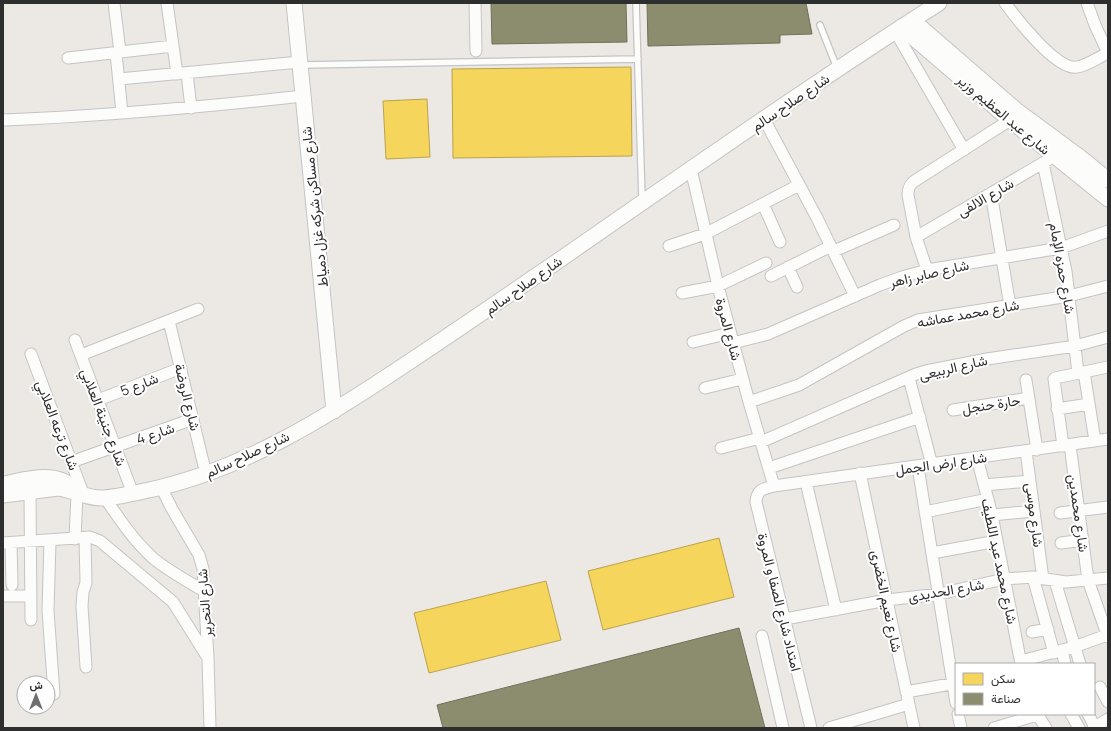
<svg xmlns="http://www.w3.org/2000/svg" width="1111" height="731" viewBox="0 0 1111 731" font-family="Manrope,Vazirmatn,sans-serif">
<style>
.homes{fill:#f6d55c;stroke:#baa34e}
.industry{fill:#8c8c6e;stroke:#70705b}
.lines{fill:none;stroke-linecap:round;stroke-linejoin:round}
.lane-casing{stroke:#c5c4c5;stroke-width:8}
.street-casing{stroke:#c5c4c5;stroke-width:13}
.secondary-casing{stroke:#c5c4c5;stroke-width:17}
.lane{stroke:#fcfcfb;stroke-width:5.5}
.street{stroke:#fcfcfb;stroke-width:11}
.secondary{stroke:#fcfcfb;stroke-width:15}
.labels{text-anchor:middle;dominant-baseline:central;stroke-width:4;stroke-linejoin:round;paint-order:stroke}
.street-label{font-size:14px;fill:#2e2e2e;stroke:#fff}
</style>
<rect width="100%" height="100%" fill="#ece8e4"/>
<!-- homes -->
<path class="homes" d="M631 67 632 156 453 158 452 69Z
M427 99 430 157 386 159 383 101Z
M719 538 734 597 603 630 588 571Z
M546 581 561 640 429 673 414 613Z"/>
<!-- industry -->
<path class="industry" d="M491 3H626L627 42 492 44Z
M647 3H806L812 34 780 35V43L648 46Z
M739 628 765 728H443L437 705Z"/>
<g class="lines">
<!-- lane casing -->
<g class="lane-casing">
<path id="lane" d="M636 3 642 200
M820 25 837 68
M302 65 638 59"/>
</g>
<!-- street casing -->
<g class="street-casing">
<path id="street" d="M114 3 120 52
M167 3 177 74
M475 3 476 51
M1005 3C1016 18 1057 71 1077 67 1086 66 1099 57 1108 53
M1087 3 1095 25 1108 53
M895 31 964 150
M116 53 122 113
M68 58 173 46
M187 73 191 108
M119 79 300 62
M764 119 817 218 855 296
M3 120C103 116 203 107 303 96
M1043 163 1066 271 1078 373
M691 169 718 286 749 402 774 486
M991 193 1010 306
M763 204 780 242
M916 237 1048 160
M669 246 705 234 799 185
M834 251 894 225
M788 267 797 287
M927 270 916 237 908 195C908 189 909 186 913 182L1010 120
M771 276 831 246
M682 293 718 286 766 263
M169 321 206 474
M75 340 133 494
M693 342 730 333
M733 343 768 334 880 285 902 277 927 270 1061 248 1108 231
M31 354 84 496
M81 355 198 309
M1084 372 1095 441
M909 378 932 465
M1026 380 1037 450
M705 388 742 379
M98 400 181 368
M749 402 799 385 904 326 918 320 1069 296 1108 286
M1057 409 1089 404
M953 410 1029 398
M761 442 916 374 926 371 987 359 1075 346 1108 337
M1070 445 1088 580 1108 637
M1063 446 1054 379 1055 378 1108 367
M721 448 760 438
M1026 451 1043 579
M977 458 992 515 1021 664
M71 462 193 419
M918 467 956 703
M769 468 920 417
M860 473 914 728
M806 482 836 610
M984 485 1030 481
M161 487 172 509 199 555 203 569 208 658 210 728
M30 492 31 620
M105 498C120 520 134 541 154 559 169 571 187 581 204 591
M925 512 988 499
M1060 513 1108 507
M992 515 1034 511
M85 538 86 583 83 592 82 606 86 667
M75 539 77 494
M50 541 48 611 54 694
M3 543 90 537 100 541 173 602 208 658
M11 543 12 585
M1061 543 1083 540
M932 553 997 541
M1033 577 1054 653
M1055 581 1080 664
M3 596H31
M785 619 887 600 939 594 1004 579 1033 577 1066 582 1108 578
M1032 632 1048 629
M762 636 783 728
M1062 650 1065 664
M1021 661 1074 647 1107 635
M1100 687 1108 702
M906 692 956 683
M958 714 961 728
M1037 714 1046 728
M1071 714 1079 728
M1088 714 1095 727
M811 728 756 502C757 489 763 489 774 486L1108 439
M829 728 909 704
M994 728 1040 714
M1093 728 1108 719"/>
</g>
<!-- secondary casing -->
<g class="secondary-casing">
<path id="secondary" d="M294 3 334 411
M912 20 1016 110 1081 158 1108 180
M901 27 1010 120 1108 199
M3 484C25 480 55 470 73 488
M3 495 58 488C74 490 87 499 103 498 118 497 134 493 149 490 243 470 327 417 406 364 456 331 505 297 555 263 682 175 809 86 939 3"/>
</g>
<!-- lane -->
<use href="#lane" class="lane"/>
<!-- street -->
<use href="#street" class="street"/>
<!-- secondary -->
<use href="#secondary" class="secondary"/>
</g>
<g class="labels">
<!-- street labels -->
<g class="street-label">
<text transform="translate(790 102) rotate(-34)">شارع صلاح سالم</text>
<text transform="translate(1004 114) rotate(40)">شارع عبد العظيم وزير</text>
<text transform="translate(985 197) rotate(-30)">شارع الالفى</text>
<text transform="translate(314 207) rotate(-96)">شارع مساكن شركه غزل دمياط</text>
<text transform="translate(1063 268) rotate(80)">شارع حمزه الإمام</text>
<text transform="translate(929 273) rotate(-13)">شارع صابر زاهر</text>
<text transform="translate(523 285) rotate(-35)">شارع صلاح سالم</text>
<text transform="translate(968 313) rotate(-10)">شارع محمد عماشه</text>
<text transform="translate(729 329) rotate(75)">شارع المروة</text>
<text transform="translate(953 367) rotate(-13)">شارع الربيعى</text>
<text transform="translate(139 384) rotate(-21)">شارع 5</text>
<text transform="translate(188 397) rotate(76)">شارع الروضة</text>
<text transform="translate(991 404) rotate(-9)">حارة حنجل</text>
<text transform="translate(104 417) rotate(69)">شارع جنينة العلابي</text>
<text transform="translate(58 425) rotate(69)">شارع ترعه العلابي</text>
<text transform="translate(155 433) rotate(-19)">شارع 4</text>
<text transform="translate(247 454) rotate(-25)">شارع صلاح سالم</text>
<text transform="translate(941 463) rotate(-8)">شارع ارض الجمل</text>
<text transform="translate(1079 513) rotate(82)">شارع محمدين</text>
<text transform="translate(1035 515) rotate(83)">شارع موسى</text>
<text transform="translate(1000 561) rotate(78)">شارع محمد عبد اللطيف</text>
<text transform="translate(946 590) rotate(-10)">شارع الحديدى</text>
<text transform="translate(887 601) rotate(78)">شارع نعيم الخضرى</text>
<text transform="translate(780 602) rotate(76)">امتداد شارع الصفا و المروة</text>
<text transform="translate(204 603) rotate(-94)">شارع التحرير</text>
</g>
</g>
<!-- border -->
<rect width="1111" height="731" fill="none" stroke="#2e2e2e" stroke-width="8"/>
<!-- legend -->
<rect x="955" y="663" width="140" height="52" fill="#ffffff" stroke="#ababab"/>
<rect x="963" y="673" width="20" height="12" fill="#f6d55c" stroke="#ababab"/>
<text x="991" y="683" font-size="12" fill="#2e2e2e">سكن</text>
<rect x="963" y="693" width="20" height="12" fill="#8c8c6e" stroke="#ababab"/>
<text x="991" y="703" font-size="12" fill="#2e2e2e">صناعة</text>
<!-- north arrow -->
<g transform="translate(36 695)"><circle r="19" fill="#ffffff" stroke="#ababab"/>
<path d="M0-3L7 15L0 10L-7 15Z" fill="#706f6e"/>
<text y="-6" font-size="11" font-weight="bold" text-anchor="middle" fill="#2e2e2e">ش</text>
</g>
</svg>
